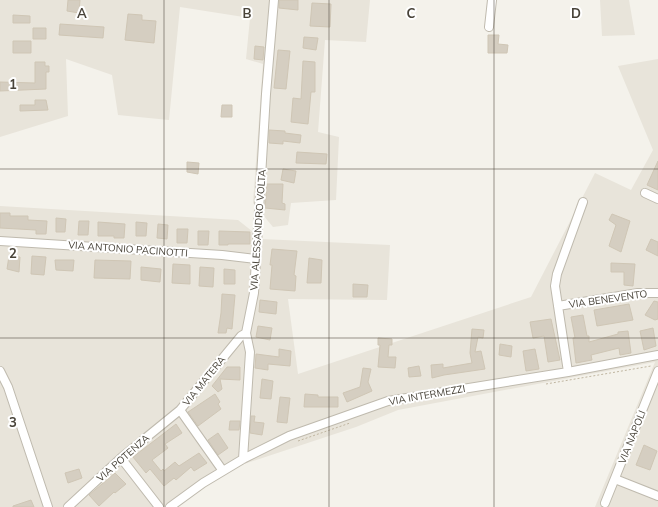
<svg xmlns="http://www.w3.org/2000/svg" width="658" height="507" viewBox="0 0 658 507" font-family="Mulish,sans-serif">
<style>
.residential{fill:#e8e4da}
.building{fill:#d5cec1;stroke:#cfc6b5}
.lines{fill:none;stroke-linecap:round;stroke-linejoin:round}
.minor-casing{stroke:#bfbaae;stroke-width:10}
.path{stroke:#c0b6a1;stroke-width:1;stroke-dasharray:2 2;stroke-linecap:butt}
.minor{stroke:#fff;stroke-width:8}
.grid{fill:none;stroke:#484339;stroke-width:1;stroke-opacity:0.55}
.labels{text-anchor:middle;dominant-baseline:central;stroke-width:4;stroke-linejoin:round;paint-order:stroke}
.street-label{font-size:10px;fill:#484339;stroke:#fff}
.grid-label{font-size:13px;text-anchor:middle;font-weight:bold;fill:#484339;stroke:#fff;stroke-width:4;stroke-linejoin:round;paint-order:stroke}
</style>
<rect width="100%" height="100%" fill="#f4f2eb"/>
<!-- residential -->
<path class="residential" d="M0 0H370L366 42 325 40 318 132 339 137 336 200 291 203 288 225 273 227 253 203 263 64 246 59 250 18 180 7 169 120 118 115 112 75 66 59 68 116 0 137Z
M595 0H629L635 35 602 36 600 0Z
M658 59V507H595L655 362 398 410 356 427 223 471 170 507H0V206L238 220 262 239 390 245 387 300 288 299 298 374 531 297 595 173 631 190 653 150 618 66Z"/>
<!-- building -->
<path class="building" d="M68 0H80L79 13 67 11Z
M279 0H298V10L279 8Z
M312 3 331 4 330 27 310 26Z
M128 14 142 15V20L156 21 154 43 125 40Z
M13 15 30 16V23H13Z
M60 24 104 27 103 38 59 35Z
M33 28H46V39H33Z
M488 35H499L498 44 508 45 507 53H488Z
M304 37 318 38 316 50 303 48Z
M13 41H31V53H13Z
M255 46 264 47 263 60 254 59Z
M278 50 290 51 286 89 274 88Z
M303 61 315 62V92H311L308 124 291 122 293 98 301 99Z
M35 62H45V66H49V72H46V89L0 91V82L35 83Z
M35 100H46L48 110 20 111V105H35Z
M222 105H232V117H221Z
M269 130 285 131V133L301 135 300 143 283 141V144L269 143Z
M297 152 327 154 326 164 296 163Z
M658 161V190L647 185Z
M187 162 199 163 198 174 187 172Z
M283 169 296 171 294 183 281 180Z
M267 184H283L282 203 285 204V210L265 208Z
M0 213H10V216H28V220L47 221 46 234H36V230L0 228Z
M612 214 630 221 621 252 609 246 616 225 609 220Z
M56 218 66 219 65 232H56Z
M79 221H89L88 235H78Z
M98 222 125 224 124 238H114V236H98Z
M136 222 147 223 146 236H136Z
M158 224 168 225 167 239 157 238Z
M177 229H188L187 243H177Z
M198 231H209L208 245H198Z
M219 231 250 232V244H228V245H219Z
M651 239 658 242V256L646 250Z
M272 249 297 251 294 275 296 276 295 291 270 289 272 265H270Z
M9 256 20 257 19 272 7 269Z
M32 256 46 257 44 275 31 274Z
M309 258 322 260 321 283H307Z
M55 260H74L73 271 56 270Z
M95 260 131 261 130 279 94 278Z
M611 263 635 264 633 286 624 285V272H611Z
M173 264 190 265V284L172 283Z
M141 267 161 269 160 282 141 280Z
M200 267 214 268 213 287 199 286Z
M224 269 235 270V284H224Z
M353 284 368 285 367 297H353Z
M222 294 235 295 232 329 227 328 226 333H218L221 313Z
M260 300 277 302 276 314 259 312Z
M654 301 658 302V319L655 320 645 315Z
M629 304 633 320 597 326 594 310Z
M583 315 587 336H589V342L618 334V332L628 331 631 353 620 355 619 348 591 355 592 360 576 363 573 338H575L571 317Z
M551 319 560 360 548 362 544 336 533 338 530 322Z
M258 326 272 328 270 340 256 337Z
M653 328 656 346 644 350 640 331Z
M472 329 484 330 483 338 478 337 475 352 481 351 485 369 444 375 432 378 431 365 443 364V368L472 363 470 353Z
M378 338 392 339V345H389L388 357H396L395 368 378 367 380 345H378Z
M500 344 512 346 511 357 499 355Z
M279 349 291 351 290 366 268 364V370L255 368 256 354 279 357Z
M535 349 539 369 526 371 523 351Z
M419 366 421 376 409 377 408 368Z
M227 367H240V380L220 379 222 389 218 392 212 386Z
M363 368 371 369 368 382 372 391 347 402 343 393 360 387Z
M262 379 273 381 271 399 260 398Z
M215 394 220 402 218 404 221 409 198 426 188 412Z
M305 394 318 395V397H338V407H304Z
M280 397 290 398 287 423 277 422Z
M251 416H255L254 422 264 423 262 435 250 433Z
M230 421H240L239 430H229Z
M176 424 182 433 165 444 168 448 152 460 161 471 163 469 164 471 175 462 179 466 199 453 207 463 194 471 191 467 176 480 174 478 164 486 150 469 146 473 133 457Z
M218 433 228 448 218 455 208 440Z
M644 445 657 451 650 470 636 465Z
M79 469 82 478 68 483 65 473Z
M115 473 126 484 115 493 114 492 99 506 89 495Z
M31 500 34 507H13V506Z"/>
<g class="lines">
<!-- minor casing -->
<g class="minor-casing">
<path id="minor" d="M489 27 492 0
M645 193 658 199
M0 241 222 255 256 259
M558 306 638 293H658
M0 371 8 387 48 507
M568 372 555 286 557 274 583 202
M180 410 223 471
M121 458 159 507
M243 459 250 352 246 333 254 293 266 94 274 0
M615 479 658 496
M605 503 658 371
M68 507 121 458 180 410 241 336 246 333
M170 507 203 483 243 459 289 436 388 401 568 372 658 355"/>
</g>
<!-- path -->
<path class="path" d="M546 384 651 366
M298 441 350 423"/>
<!-- minor -->
<use href="#minor" class="minor"/>
</g>
<!-- grid -->
<path class="grid" d="M164 0V507M329 0V507M494 0V507M0 169H658M0 338H658"/>
<g class="labels">
<!-- street labels -->
<g class="street-label">
<text transform="translate(258 230) rotate(-86)">VIA ALESSANDRO VOLTA</text>
<text transform="translate(128 249) rotate(4)">VIA ANTONIO PACINOTTI</text>
<text transform="translate(608 299) rotate(-8)">VIA BENEVENTO</text>
<text transform="translate(204 381) rotate(-51)">VIA MATERA</text>
<text transform="translate(427 395) rotate(-10)">VIA INTERMEZZI</text>
<text transform="translate(632 437) rotate(-68)">VIA NAPOLI</text>
<text transform="translate(123 458) rotate(-41)">VIA POTENZA</text>
</g>
</g>
<g class="grid-label">
<text x="82" y="18">A</text>
<text x="247" y="18">B</text>
<text x="411" y="18">C</text>
<text x="576" y="18">D</text>
<text x="13" y="89">1</text>
<text x="13" y="258">2</text>
<text x="13" y="427">3</text>
</g>
</svg>
